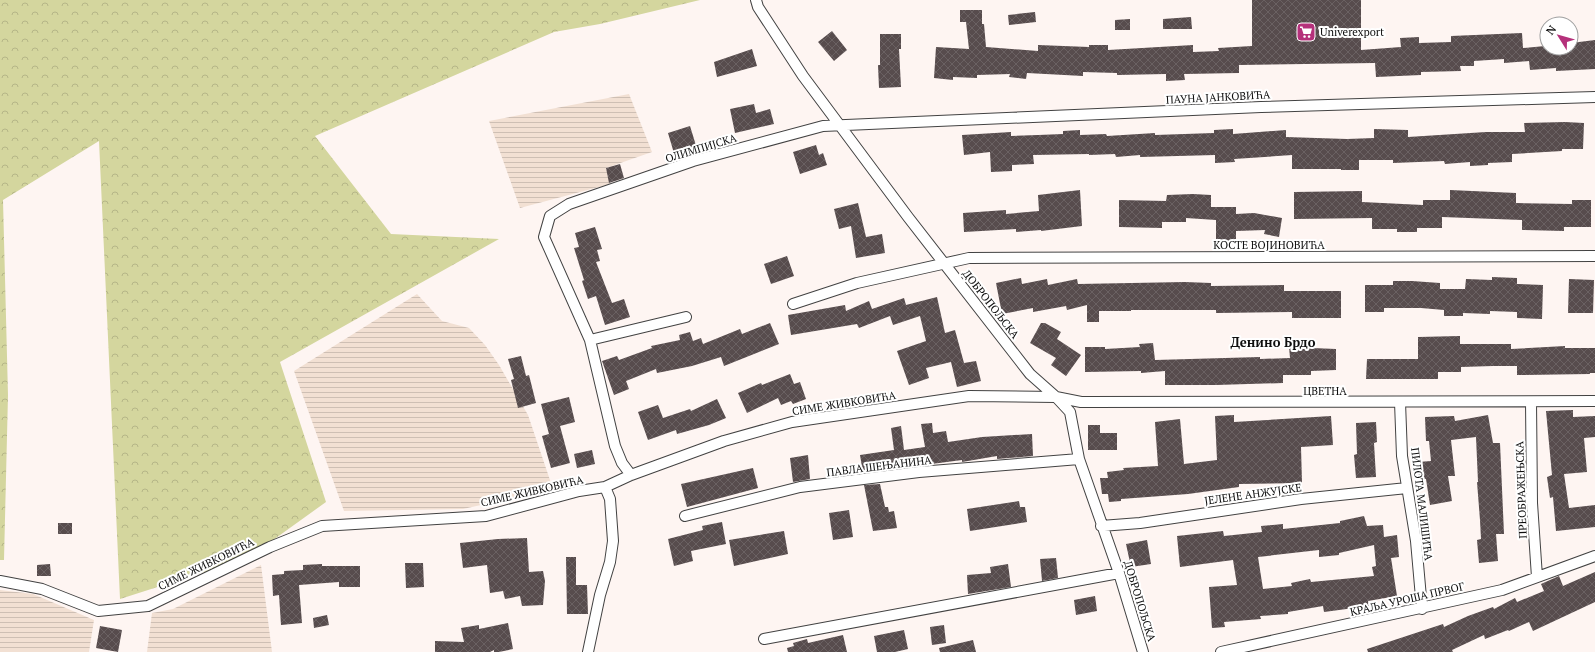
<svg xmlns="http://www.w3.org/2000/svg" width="1595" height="652" viewBox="0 0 1595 652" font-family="'PT Serif',serif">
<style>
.farmland{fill:url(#farmland-rules)}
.forest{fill:url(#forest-crowns)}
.building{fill:url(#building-cross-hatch);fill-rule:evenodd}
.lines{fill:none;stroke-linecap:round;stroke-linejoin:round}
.street-casing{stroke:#424242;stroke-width:12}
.street{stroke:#fff;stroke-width:10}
.labels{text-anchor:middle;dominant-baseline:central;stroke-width:4;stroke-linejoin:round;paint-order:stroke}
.poi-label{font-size:11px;fill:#0f0f0f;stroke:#fff;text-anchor:start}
.street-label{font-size:11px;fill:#0f0f0f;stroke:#fff}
.quarter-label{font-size:13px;font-weight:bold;fill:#0f0f0f;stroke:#fff}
</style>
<defs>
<pattern id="farmland-rules" width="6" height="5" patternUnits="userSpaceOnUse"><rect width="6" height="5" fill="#f2e0d3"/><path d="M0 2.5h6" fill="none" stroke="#cebfb4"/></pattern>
<pattern id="forest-crowns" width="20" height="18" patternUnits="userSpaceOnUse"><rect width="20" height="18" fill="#d4d69e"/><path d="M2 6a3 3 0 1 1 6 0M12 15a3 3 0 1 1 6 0" fill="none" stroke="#b5b687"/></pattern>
<pattern id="building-cross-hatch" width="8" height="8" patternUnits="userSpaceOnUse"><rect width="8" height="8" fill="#574c4d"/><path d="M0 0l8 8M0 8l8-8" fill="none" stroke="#6a6162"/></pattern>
</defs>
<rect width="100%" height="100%" fill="#fef5f2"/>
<!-- farmland -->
<path class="farmland" d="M629 94 652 152 606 168 610 184 520 208 489 121Z
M417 294 442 321 469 328 485 345 499 365 528 415 553 489 463 509 344 511 294 371Z
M261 565 272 652H147L152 613 173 609Z
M0 590 33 594 94 620 89 652H0Z"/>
<!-- forest -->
<path class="forest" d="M0 0H700L600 24 554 32 315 136 391 234 499 239 280 362 326 502 248 558 120 599 99 141 3 200 8 395 4 560H0Z"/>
<!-- building -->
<path class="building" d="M1252 0H1361V50L1401 47 1400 38 1419 37V43L1451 42V36L1522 33 1523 48 1545 46V48H1571V43L1595 40V69L1556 71V68L1530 70 1529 61 1504 63V59L1474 61V66H1460L1461 71 1421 72V75L1376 77 1375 63 1239 65V73L1184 74 1185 80 1166 81V74L1117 75V73L1083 72V76L1027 73 1026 79 1009 77 1010 74 977 75V78L953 77V80L934 78 936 47 969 49 966 22H960V10H982V24H984L986 47 1038 51V45L1089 47V45H1108V50L1193 45V52L1219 51 1218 48 1252 46Z
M1035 12 1036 22 1009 25 1008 15Z
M1191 17 1192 29H1163V19Z
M1130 19V30H1115V20Z
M832 31 847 50 834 61 818 42Z
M880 34H901V49H899L901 87 879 88 878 65H880Z
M752 49 757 66 717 77 714 62Z
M754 104 756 113 770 109 774 124 735 133 730 109Z
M1565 122 1584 123 1583 149H1562V151L1512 154V162L1488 163V165L1470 166V162L1445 164 1444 161 1393 163V160H1359V170H1341V169H1292V155L1234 159 1235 162 1215 163V155L1140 157V155L1116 157 1115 154 1089 155V154L1033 155 1034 164 1012 165V171L991 172 990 152 964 155 962 135 1011 132V136L1038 135 1063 134V131L1080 130V135L1106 134 1107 136 1155 133V135L1214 133V130L1233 129V134L1286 130V137L1347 139 1374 138V129L1408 130V137L1486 132H1525L1524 123Z
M690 126 698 152 676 160 668 133Z
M816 145 819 155 823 153 827 165 800 174 793 152Z
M620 164 624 178 609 183 606 168Z
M1080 190 1082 226 1041 231V230L1016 232V229L964 232 963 213 1006 210V214L1039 211 1038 195Z
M1450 190 1516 193V203L1572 204V200H1591V227H1564V231L1522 230V220L1442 217V228H1417V232H1397V229H1372V218L1294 219V192L1362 191V202L1423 205V200H1450Z
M1193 194 1211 195V207H1236V214L1254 213 1282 218 1279 237 1264 234 1265 230 1236 231V241H1216V220L1186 218V222H1162V228L1119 227V200L1166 201 1167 195Z
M858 203 866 237 882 234 885 253 856 258 851 226 839 229 834 209Z
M595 227 602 249 597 250 600 261 596 262 612 303 624 299 630 317 605 325 596 296 588 299 582 281 584 280 574 248 579 247 575 233Z
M787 256 794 276 771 284 764 264Z
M1492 277 1517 278V284L1543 285 1542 319 1517 318V312L1490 311V314L1463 313V316H1444V310L1421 308H1384V312H1365V285H1393V281H1412L1440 283V289H1465L1466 279 1492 280Z
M1021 278 1022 284 1047 279 1048 285 1077 279 1078 284 1185 282 1211 283V286L1284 285V291H1341V318H1292V312L1216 313V310H1131V311H1099V322H1087V305L1067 310 1066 306 1033 312V308L1002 314 996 283Z
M1569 279 1594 280 1593 313H1568Z
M937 297 945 333 955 330 964 363 976 361 981 381 957 387 951 362 926 368 929 378 909 385 897 351 926 341 920 316 893 325 890 316 859 328 857 324 791 335 788 315 845 305 846 311 869 301 872 309 904 298 906 305Z
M770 323 779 344 724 366 721 357 692 366 657 373 656 369 626 381 629 389 614 395 602 361 617 356 619 360 652 348 651 346 680 340 679 335 690 332 693 341 701 338 703 344 740 329 742 334Z
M1041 323H1045L1061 332 1057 339 1081 355 1066 376 1051 365 1056 358 1030 343Z
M1460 336V344H1511V349L1565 346V348H1595V373H1590V374L1517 375V366H1493L1461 367V372H1438V379H1366L1367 359H1418V337Z
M1153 343 1155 360 1260 357V359L1290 358 1289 347 1336 349V370L1311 371V375H1283V383L1216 385H1165V371L1141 373V371L1085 372V347H1105V349L1140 347 1139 344Z
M521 356 526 376 529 375 536 403 518 408 511 380 514 379 508 359Z
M790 374 794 384 800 382 806 399 793 404 791 401 781 405 778 398 747 413 738 393 761 383 762 385Z
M569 397 575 422 560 426 570 463 551 468 542 436 549 434 541 404Z
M717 399 726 418 709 425 677 434 676 430 648 440 638 412 658 405 663 418 690 409 691 411Z
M1573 410V417L1595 416V437L1584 438 1587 472 1564 474 1569 508 1595 505V527L1556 531 1553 497 1550 498 1547 477 1552 475 1546 411Z
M1234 415V422L1331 416 1333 445 1301 447 1302 483 1239 484V487L1188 494 1121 499V501L1109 502 1108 494H1102L1100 478H1108L1107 472 1124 470 1123 468 1158 466 1155 422 1180 419 1184 464 1217 460 1215 416Z
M1488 415 1493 443H1500L1504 534H1496L1498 561 1479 563 1477 540 1481 539 1480 520 1477 482H1478L1476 437 1451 440 1455 476H1448L1452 501 1430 505 1426 479H1419L1418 462 1431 461 1429 441H1426L1425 417 1454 416 1455 421Z
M1376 422 1377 442 1374 443 1376 477 1356 478 1354 455 1357 454 1356 423Z
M932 423 933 433 946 431 948 442 982 437 1032 434 1033 456 997 459V456L962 462V460L863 473 860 455 894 450 891 428 901 426 904 450 925 447 921 424Z
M1088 425H1100V433H1117V450H1088Z
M592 450 595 464 577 468 574 454Z
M808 455 810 479 793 482 790 458Z
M753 468 758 488 687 507 681 484Z
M880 484 885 507H888L889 512 894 511 897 528 873 531 864 485Z
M1019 501 1020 507H1025L1027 522 970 531 967 509Z
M849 510 853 537 833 540 829 513Z
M1364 516 1367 526 1383 525 1384 537 1397 535 1399 557 1391 558 1397 596 1368 601 1369 606 1324 612 1323 606 1288 612V614L1260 616 1261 619 1224 622 1225 627 1212 628 1209 587 1237 585 1233 560 1180 567 1177 536 1223 531 1224 536 1262 532 1261 526 1283 524V529L1340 523V521ZM1374 545 1376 566 1372 567 1374 576 1311 582 1310 579 1291 583 1292 586 1263 589 1258 557 1319 550V557L1339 555V553Z
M722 522 726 544 691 551 693 561 674 566 668 539 703 530 702 526Z
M58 523H72V534H58Z
M784 531 788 554 734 566 729 540Z
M527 538 529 572 543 571 545 581 543 605 522 606 520 596 505 599 503 591 490 593 487 565 463 568 460 543 498 539Z
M1147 540 1151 564 1131 567 1126 544Z
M566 557H576V585H587L588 614H567Z
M1056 558 1058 578 1042 581 1040 559Z
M405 563H423L424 587 406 588Z
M50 564 51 576H37V565Z
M322 564V566H360V587H339V582L299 585 302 623 281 625 279 595 273 596 272 575 284 574V571L303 570V565Z
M1008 564 1011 587 968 594 967 575 991 573 990 567Z
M1595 572V602L1533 631 1529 622 1509 631 1508 630 1485 639 1484 635 1452 650 1453 652H1368L1367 649 1443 624 1444 627 1468 616 1493 607 1494 609 1515 598 1517 602 1544 591 1541 584 1559 576 1563 586Z
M1095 596 1097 611 1076 615 1074 600Z
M327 615 329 625 314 628 313 618Z
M508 623 513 649 499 652H494V650L490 652H435V641L464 642 461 628 479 625V629Z
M944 625 946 643 932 645 930 627Z
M100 626 122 630 118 652 96 648Z
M904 630 908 649 895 652H877L874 636Z
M843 635 847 652H788L787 648 794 646 793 643 807 639 808 643Z
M973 640 976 652H940L939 648Z"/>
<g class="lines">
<!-- street casing -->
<g class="street-casing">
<path id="street" d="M756 0 758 7 803 76 908 217 1030 374 1056 397 1070 412 1079 459 1119 573 1143 652
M793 304 857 283 969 258 1595 256
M590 340 686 317
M1400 402 1402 456 1416 541 1422 609
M1531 402 1532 503 1537 577
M631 475 622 463 615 446 590 340 544 237 550 216 569 204 693 161 823 126 1261 107 1595 97
M685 516 800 487 919 472 1079 459
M1101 526 1140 523 1301 499 1407 488
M0 581 42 589 98 611 148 606 270 547 322 526 486 516 579 491 605 487 631 475 724 441 792 422 969 396 1056 397 1081 402 1595 401
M764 639 1119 573
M588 652 600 595 610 562 613 541 610 499 605 487
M1221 652 1502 590 1595 556"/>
</g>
<!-- street -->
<use href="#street" class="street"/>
</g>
<!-- icons -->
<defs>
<g id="supermarket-square" transform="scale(1)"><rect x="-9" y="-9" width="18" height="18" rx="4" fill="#b5317b" stroke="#fff"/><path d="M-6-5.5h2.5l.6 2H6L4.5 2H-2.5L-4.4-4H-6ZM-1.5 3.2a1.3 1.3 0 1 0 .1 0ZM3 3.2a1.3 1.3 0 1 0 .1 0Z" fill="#fff"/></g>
</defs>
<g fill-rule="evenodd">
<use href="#supermarket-square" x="1306" y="32"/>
</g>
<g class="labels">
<!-- poi labels -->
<g class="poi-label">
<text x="1320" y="32">Univerexport</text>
</g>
<!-- street labels -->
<g class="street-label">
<text transform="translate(1218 97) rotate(-3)">ПАУНА ЈАНКОВИЋА</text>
<text transform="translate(701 148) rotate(-17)">ОЛИМПИЈСКА</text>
<text x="1269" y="245">КОСТЕ ВОЈИНОВИЋА</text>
<text transform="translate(991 304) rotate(52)">ДОБРОПОЉСКА</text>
<text x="1325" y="391">ЦВЕТНА</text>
<text transform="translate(844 403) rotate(-9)">СИМЕ ЖИВКОВИЋА</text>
<text transform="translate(879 466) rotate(-7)">ПАВЛА ШЕЊАНИНА</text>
<text transform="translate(1521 490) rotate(-92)">ПРЕОБРАЖЕЊСКА</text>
<text transform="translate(532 491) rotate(-13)">СИМЕ ЖИВКОВИЋА</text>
<text transform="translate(1253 494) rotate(-8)">ЈЕЛЕНЕ АНЖУЈСКЕ</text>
<text transform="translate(1422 504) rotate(83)">ПИЛОТА МАЛИШИЋА</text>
<text transform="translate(206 564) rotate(-26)">СИМЕ ЖИВКОВИЋА</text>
<text transform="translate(1407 599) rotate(-13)">КРАЉА УРОША ПРВОГ</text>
<text transform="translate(1140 601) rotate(73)">ДОБРОПОЉСКА</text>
</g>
<!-- quarter labels -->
<g class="quarter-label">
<text x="1273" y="342">Денино Брдо</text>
</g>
</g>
<!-- north arrow -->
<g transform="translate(1559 36) rotate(307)"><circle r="19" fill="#ffffff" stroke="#9f9f9f"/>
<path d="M0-3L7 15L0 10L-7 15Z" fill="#b5317b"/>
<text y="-6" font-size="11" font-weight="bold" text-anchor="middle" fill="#0f0f0f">N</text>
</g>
</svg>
